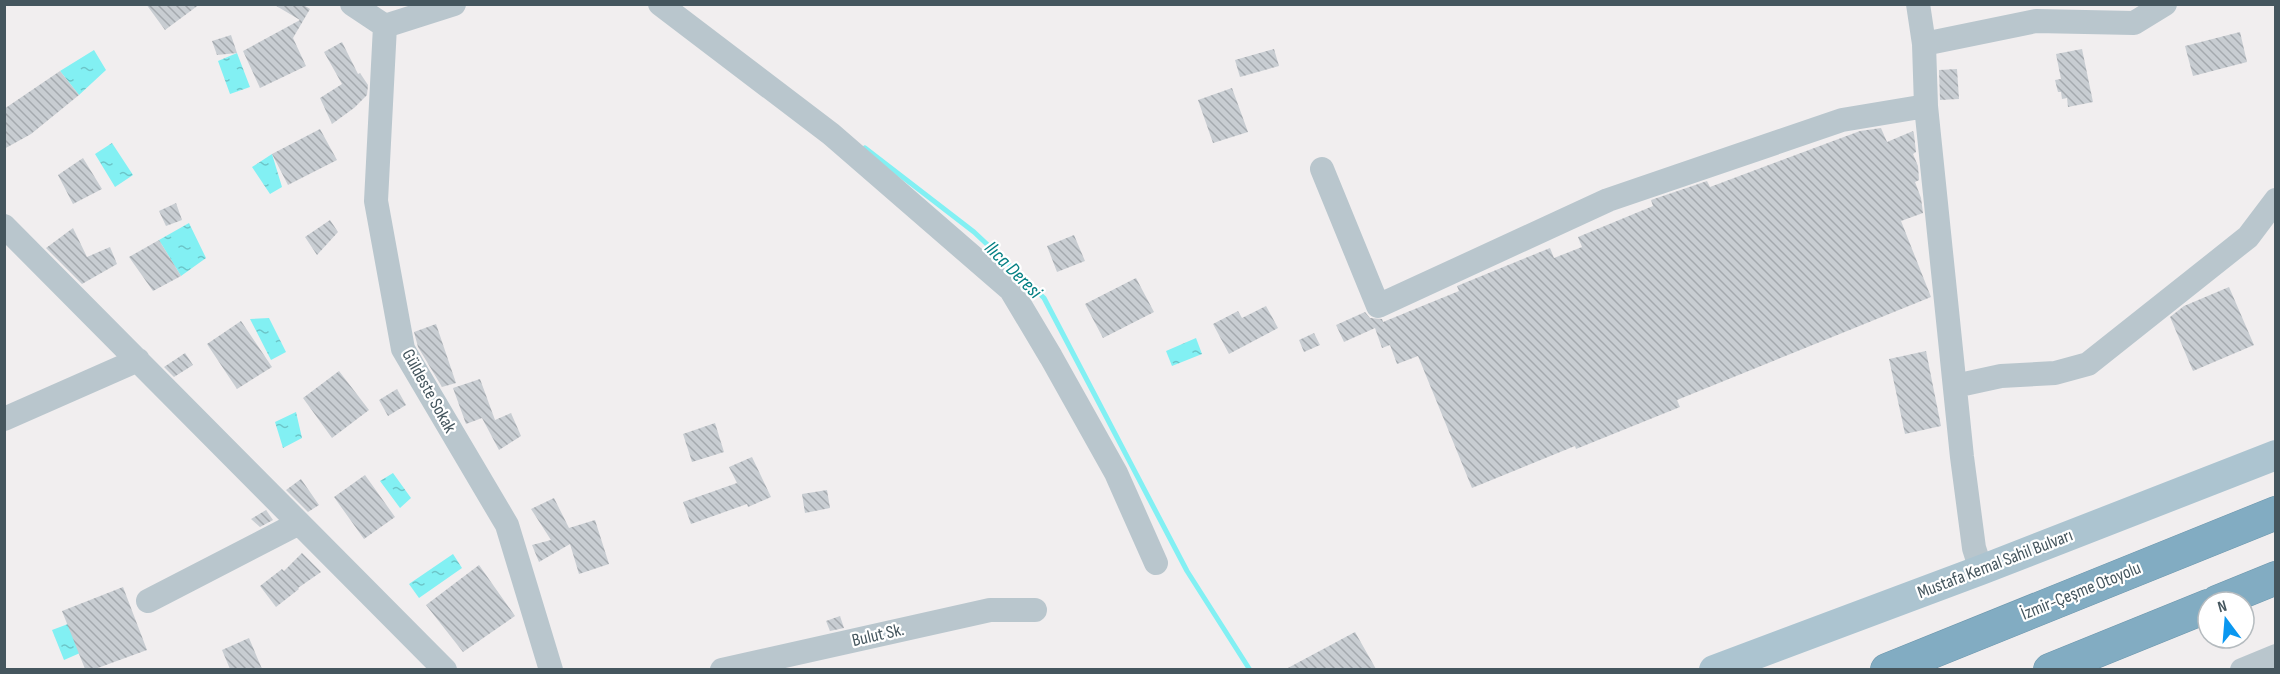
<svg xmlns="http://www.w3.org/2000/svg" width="2280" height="674" viewBox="0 0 2280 674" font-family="'Sofia Sans Condensed',sans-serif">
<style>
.water{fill:url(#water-ripples)}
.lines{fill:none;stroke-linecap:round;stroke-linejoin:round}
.stream{stroke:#82f0f3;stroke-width:5}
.building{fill:url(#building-back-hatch)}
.highway-casing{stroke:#6d97ad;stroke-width:34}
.minor{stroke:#b9c6cd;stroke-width:24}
.major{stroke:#acc4d0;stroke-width:30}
.highway{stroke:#82acc2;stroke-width:33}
.labels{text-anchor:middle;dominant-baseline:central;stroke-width:4.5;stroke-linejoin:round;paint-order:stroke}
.street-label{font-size:18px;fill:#45565e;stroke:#fff}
.water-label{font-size:20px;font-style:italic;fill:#058084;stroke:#fff}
</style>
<defs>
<pattern id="water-ripples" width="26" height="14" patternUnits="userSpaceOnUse" patternTransform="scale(1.5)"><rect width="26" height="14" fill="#82f0f3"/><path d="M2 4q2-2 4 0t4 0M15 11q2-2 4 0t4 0" fill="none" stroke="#6cc5c8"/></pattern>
<pattern id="building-back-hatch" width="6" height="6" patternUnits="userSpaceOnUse" patternTransform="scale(1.5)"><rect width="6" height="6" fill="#c8cdd2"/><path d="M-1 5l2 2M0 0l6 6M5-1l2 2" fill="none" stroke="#a4a9ae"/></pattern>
</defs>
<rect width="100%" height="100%" fill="#f1eeef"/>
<!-- water -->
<path class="water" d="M94 50 106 70 79 95 60 71Z
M237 53 250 87 230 94 218 61Z
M112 143 133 175 115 187 95 154Z
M272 154 282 187 270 194 252 167Z
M189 223 206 258 181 276 159 240Z
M269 318 286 352 271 360 250 319Z
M1196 338 1202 354 1172 366 1166 351Z
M296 412 302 438 283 448 275 422Z
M393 473 411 498 400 508 380 481Z
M453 554 462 568 419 598 409 584Z
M68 624 80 653 64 660 52 630Z"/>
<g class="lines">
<!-- stream -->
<path class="stream" d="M865 148 974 232 1044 298 1187 571 1250 670"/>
</g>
<!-- building -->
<path class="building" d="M146 4H200L165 30Z
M273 4H302L310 9 293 38 306 66 260 88 243 51 300 20Z
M2240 32 2247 62 2193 76 2185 46Z
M231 35 237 53 217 55 212 41Z
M342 42 358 74 360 73 368 85 367 95 354 108 332 124 320 98 342 84 324 52Z
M1274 49 1279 66 1240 77 1235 60Z
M2082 49 2093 102 2068 107 2067 98 2062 99 2061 92H2058L2055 80 2061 79 2056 54Z
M1957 69 1959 99 1940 100 1939 70Z
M60 71 79 95 31 134 4 149V109Z
M1232 88 1248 132 1213 143 1198 100Z
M1881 128 1887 142 1913 131 1914 134 1916 152 1913 154 1918 166 1919 180 1915 182 1921 198 1923 213 1901 221 1931 297 1677 400 1680 407 1576 449 1575 446 1472 488 1418 356 1397 364 1390 345 1382 348 1375 328 1344 342 1336 325 1365 312 1370 318 1382 319 1383 322 1459 291 1457 286 1550 248 1554 258 1582 247 1578 237 1653 206 1651 200 1707 181 1710 187 1860 131Z
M320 129 337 160 288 185 272 154Z
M83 158 102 189 73 204 58 175Z
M176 203 182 220 166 226 159 211Z
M330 220 338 232 317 255 305 237Z
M73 228 87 257 110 247 117 264 82 284 46 248Z
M1074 235 1085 261 1057 272 1047 246Z
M159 240 181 276 153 291 129 257Z
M1136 278 1154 312 1103 338 1085 304Z
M2229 287 2254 345 2193 371 2170 317 2184 306Z
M1266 306 1278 328 1229 354 1213 324 1238 311 1242 318Z
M241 321 272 367 237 389 207 344Z
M436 324 456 383 442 387 418 347 414 332Z
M1314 333 1320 345 1304 352 1299 340Z
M1926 351 1941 426 1905 434 1889 359Z
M185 353 193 365 174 377 164 367Z
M339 371 369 410 332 438 303 398Z
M480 379 495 420 511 413 521 436 499 450 482 418 466 424 453 388Z
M397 389 406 405 388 416 379 400Z
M715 423 724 452 692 462 683 434Z
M752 457 771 497 748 507 747 504 691 524 683 502 737 483 729 467Z
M365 475 395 517 364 539 334 497Z
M301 479 319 505 308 512 286 490Z
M827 490 830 508 805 513 802 494Z
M554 498 569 528 595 520 609 564 579 574 570 544 539 562 532 545 551 540 531 509Z
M266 510 273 520 260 527 251 519Z
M302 553 321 572 298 588 299 589 276 607 260 586 282 569 284 571Z
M479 565 515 616 463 652 426 605Z
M123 587 147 650 95 669H85L62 611Z
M840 616 844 628 830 631 826 621Z
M1355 632 1376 669H1286Z
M249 638 262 669H230L222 650Z"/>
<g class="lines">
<!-- highway casing -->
<g class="highway-casing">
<path id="highway" d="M2217 602 2276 578
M1887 670 2276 513
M2050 670 2208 606"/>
</g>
<!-- minor -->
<path class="minor" d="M352 4 385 26 376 201 403 349 507 525 551 670
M660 4 831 134 1011 290 1051 357 1116 473 1156 563
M1918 4 1924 44 1926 106 1962 457 1974 548 1981 570
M385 26 454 4
M1924 44 2036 21 2134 23 2165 4
M1322 169 1378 306 1608 200 1842 120 1926 106
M4 226 445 670
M1955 386 2001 376 2055 373 2088 364 2248 237 2276 200
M4 419 138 360
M148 601 299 523
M722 670 990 610H1035
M2242 670 2276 656"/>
<!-- major -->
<path class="major" d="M1714 670 1981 570 2276 455"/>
<!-- highway -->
<use href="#highway" class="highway"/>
</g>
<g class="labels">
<!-- street labels -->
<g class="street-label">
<text transform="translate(429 391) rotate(61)">Güldeste Sokak</text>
<text transform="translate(1995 564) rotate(-21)">Mustafa Kemal Sahil Bulvarı</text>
<text transform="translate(2081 591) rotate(-22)">İzmir-Çeşme Otoyolu</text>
<text transform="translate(878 635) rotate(-13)">Bulut Sk.</text>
</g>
<!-- water labels -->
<g class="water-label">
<text transform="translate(1013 270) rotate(45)">Ilıca Deresi</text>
</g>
</g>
<!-- border -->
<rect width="2280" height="674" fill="none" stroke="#45565e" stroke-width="12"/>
<!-- north arrow -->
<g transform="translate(2226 620) rotate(344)"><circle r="28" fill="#ffffff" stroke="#b5bbbf" stroke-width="1.5"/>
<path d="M0-4.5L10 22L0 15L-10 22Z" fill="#0a97f0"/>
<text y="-9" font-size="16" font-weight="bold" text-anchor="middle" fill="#45565e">N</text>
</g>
</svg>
